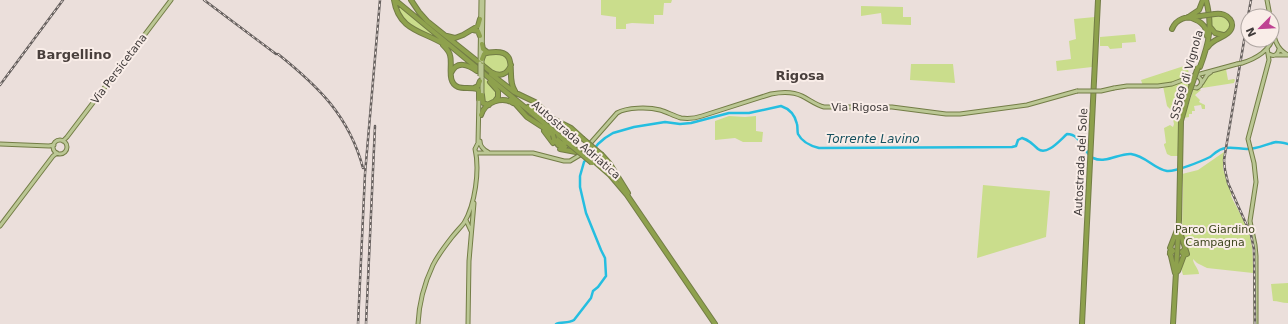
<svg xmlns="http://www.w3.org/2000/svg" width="1288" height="324" viewBox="0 0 1288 324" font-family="'DejaVu Sans',sans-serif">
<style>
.green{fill:#cadd8c}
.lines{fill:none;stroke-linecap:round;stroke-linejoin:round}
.river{stroke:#25bee0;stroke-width:2.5}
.major-casing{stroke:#737d46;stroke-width:5}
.highway-casing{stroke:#737d46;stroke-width:6}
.major{stroke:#bbc794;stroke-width:3}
.highway{stroke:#8ea14d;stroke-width:4}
.rail-casing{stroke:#66605e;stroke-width:2.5}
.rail{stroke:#f9ede8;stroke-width:1;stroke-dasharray:3;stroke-linecap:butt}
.major-bridge-casing{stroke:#737d46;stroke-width:5;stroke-linecap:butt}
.highway-bridge-casing{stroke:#737d46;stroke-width:6;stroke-linecap:butt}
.major-bridge{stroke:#bbc794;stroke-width:3}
.highway-bridge{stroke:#8ea14d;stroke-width:4}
.labels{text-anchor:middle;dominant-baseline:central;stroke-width:4;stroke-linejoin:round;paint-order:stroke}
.street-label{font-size:11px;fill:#403b3a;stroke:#f9ede8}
.park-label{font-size:11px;fill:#404820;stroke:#f9ede8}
.water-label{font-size:12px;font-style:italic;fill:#16515f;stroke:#f9ede8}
.quarter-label{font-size:13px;font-weight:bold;fill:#493f3c;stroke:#f9ede8}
</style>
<rect width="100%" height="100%" fill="#ebdfdb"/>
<!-- green -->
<path class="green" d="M601 0H672L671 3H664L663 15H654V24L632 23 626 24V29H616V17L601 15Z
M395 2 441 41 406 24Z
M861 6 903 7V17H911V25L882 24 881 13 861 16Z
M1220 14 1230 20V28L1225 34H1217L1211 26 1210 16Z
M1095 17 1092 67 1057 71 1056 61 1071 59 1069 41 1076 39 1074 19Z
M1135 34 1136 42 1122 43V48L1110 49 1108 46H1100V37Z
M500 53 507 57 509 65 507 71 500 74 483 66 484 55Z
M911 64H953L955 83 910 80Z
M1187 65 1189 74 1184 81 1188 82C1189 88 1185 96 1183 103 1177 120 1178 138 1178 156H1171L1167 154 1164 145V144L1166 143 1164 128 1170 125 1173 127 1174 124 1171 110 1167 106 1163 86H1143L1141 80Z
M1226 69 1228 80 1234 79 1235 80 1234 83 1202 88C1204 75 1215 72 1226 69Z
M484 78 496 89 497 98 488 105 483 102Z
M1194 88H1198L1201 90 1195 95 1200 100 1199 102 1205 105V109H1202L1201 105 1194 106 1195 111H1192V114H1189V117L1184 118Z
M729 116 745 117 756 116V131L763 132 762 142H743L735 138 715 140V121Z
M1224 152 1223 169 1232 194 1231 196C1237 209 1246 222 1250 236 1253 248 1253 261 1253 273L1207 268 1197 263 1193 259C1193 264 1199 269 1199 274L1183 275 1181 268 1184 243 1182 230 1183 188 1182 174 1198 170Z
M983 185 1050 191 1046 237 977 258Z
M1288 283V303C1282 303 1278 301 1273 301L1271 284Z"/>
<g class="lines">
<!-- river -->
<path class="river" d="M556 324C561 321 568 324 574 320L591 298 593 291 598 287 606 276 605 258 601 250 586 213 580 187V176L584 162 598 144 605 138 613 133 634 127 665 122 680 124 691 123 729 113H749L781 106C790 109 795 115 797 124 798 128 797 131 798 134 802 142 811 146 819 148L1012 147 1016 146 1018 140 1022 138C1029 140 1033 144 1038 149 1047 156 1060 140 1067 134 1081 134 1083 152 1093 158 1106 164 1119 153 1131 154 1146 156 1154 169 1167 171 1175 172 1202 161 1210 157 1214 154 1218 150 1222 149 1229 146 1239 149 1247 149 1258 149 1266 144 1276 142 1280 142 1284 143 1288 144"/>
<!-- major casing -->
<g class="major-casing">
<path id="major" d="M1267 0 1270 16
M1272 25C1274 38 1276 49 1288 55
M1269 54C1274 57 1278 55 1279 49
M1275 55H1287
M480 63 481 0
M1242 63C1255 59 1272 50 1273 35
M482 65 483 0
M1192 77C1188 83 1191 88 1197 88 1203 85 1203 79 1197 76
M1202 83 1207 75 1211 72
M1114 88 1127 86H1158L1172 84 1193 76 1237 64
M482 96V77
M53 147a7 7 0 1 1 14 0a7 7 0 1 1-14 0Z
M63 141 67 137 171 0
M480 141C480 146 484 150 488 152
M0 144 49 146 54 145
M477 153H533L564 161H570L580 155 617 113C627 107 649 107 660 110 667 112 674 116 681 118 688 119 696 118 702 116L771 94C781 92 792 91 802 96 810 100 816 105 824 107H892L946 114H960L1027 105 1077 91
M466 220 471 231
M0 226 53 156 57 153
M418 324C419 303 424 284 433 265 438 255 445 246 452 237 456 232 460 228 464 223 475 205 480 170 475 149L478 143 479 98
M468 324 469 261 474 203
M1256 324V256L1255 245 1250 221 1256 182 1254 163 1248 139 1269 60 1267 48"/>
</g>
<!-- highway casing -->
<g class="highway-casing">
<path id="highway" d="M394 0C399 32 425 31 447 46
M395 0 568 143
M411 0 419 12 427 21 491 72C500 77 507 75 511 65
M1190 16 1199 10 1203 0
M1188 17C1198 20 1207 24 1207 36
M1211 28 1215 33 1223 35
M1172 29C1177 17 1188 17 1200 16
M473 30 478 31 480 36
M447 36 455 38 463 35 478 26 480 19
M482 44 483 49 487 52
M443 45C446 48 449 51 450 55 453 65 446 82 458 87 463 89 471 87 477 89L479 91V99
M1208 47C1213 39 1221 39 1228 33 1238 24 1228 12 1215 14
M482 59 484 54C488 52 491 52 496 52 520 52 505 78 515 91
M1200 67C1209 43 1213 26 1206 0
M451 73C457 60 468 65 477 71
M491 74 514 92 535 102 553 119 571 128 582 138
M490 82 498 91V97L495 101
M474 88 478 86 480 81
M482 95 483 103 489 105
M511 99 527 117 544 128 561 143 567 145 571 143 573 137 570 132 548 120 528 107
M481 115C485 102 502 96 513 103
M544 131 553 143
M554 139 558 145 565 147
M560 149 576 152
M602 155 610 164 628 193
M594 161 610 175 627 195 715 324
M1180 232 1187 254 1184 255
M1170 252 1175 273
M1170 254 1173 251 1170 248 1177 230
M1178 271 1184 255 1182 252 1185 249
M1082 324 1098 0
M1173 324 1179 220 1181 121 1188 96"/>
</g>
<!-- major -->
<use href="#major" class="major"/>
<!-- highway -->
<use href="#highway" class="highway"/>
<!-- rail casing -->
<g class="rail-casing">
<path id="rail" d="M204 0 276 54
M1248 16 1251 0
M1248 17 1224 160 1225 170 1228 183 1251 235 1254 249 1255 324
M278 54C319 87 349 116 363 168
M0 85 63 0
M358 324 365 174 380 0
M366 324 375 126"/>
</g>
<!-- rail -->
<use href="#rail" class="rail"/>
<!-- major-bridge casing -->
<g class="major-bridge-casing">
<path id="major-bridge" d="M1237 64 1242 63
M480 76V63
M482 77V65
M1077 91H1101L1114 88"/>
</g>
<!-- highway-bridge casing -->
<g class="highway-bridge-casing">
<path id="highway-bridge" d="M1200 16 1215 14
M1188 96 1198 67
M553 135 554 139
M582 138 602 155
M568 143 592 163"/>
</g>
<!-- major-bridge -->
<use href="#major-bridge" class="major-bridge"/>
<!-- highway-bridge -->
<use href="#highway-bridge" class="highway-bridge"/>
</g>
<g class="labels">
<!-- street labels -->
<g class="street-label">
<text transform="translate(119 69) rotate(-53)">Via Persicetana</text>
<text transform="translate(1187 75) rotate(-74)">SS569 di Vignola</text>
<text x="860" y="107">Via Rigosa</text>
<text transform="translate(576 140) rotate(41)">Autostrada Adriatica</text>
<text transform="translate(1081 162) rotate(-87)">Autostrada del Sole</text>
</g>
<!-- park labels -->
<g class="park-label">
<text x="1215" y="229">Parco Giardino<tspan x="1215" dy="13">Campagna</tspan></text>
</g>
<!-- water labels -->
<g class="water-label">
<text x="873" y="139">Torrente Lavino</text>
</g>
<!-- quarter labels -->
<g class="quarter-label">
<text x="74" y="54">Bargellino</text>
<text x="800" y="75">Rigosa</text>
</g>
</g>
<!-- north arrow -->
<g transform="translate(1260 28) rotate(246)"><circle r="19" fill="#f9ede8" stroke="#afa6a2"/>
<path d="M0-3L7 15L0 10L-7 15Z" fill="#bf4292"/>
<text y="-6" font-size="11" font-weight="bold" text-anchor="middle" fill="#403b3a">N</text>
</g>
</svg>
